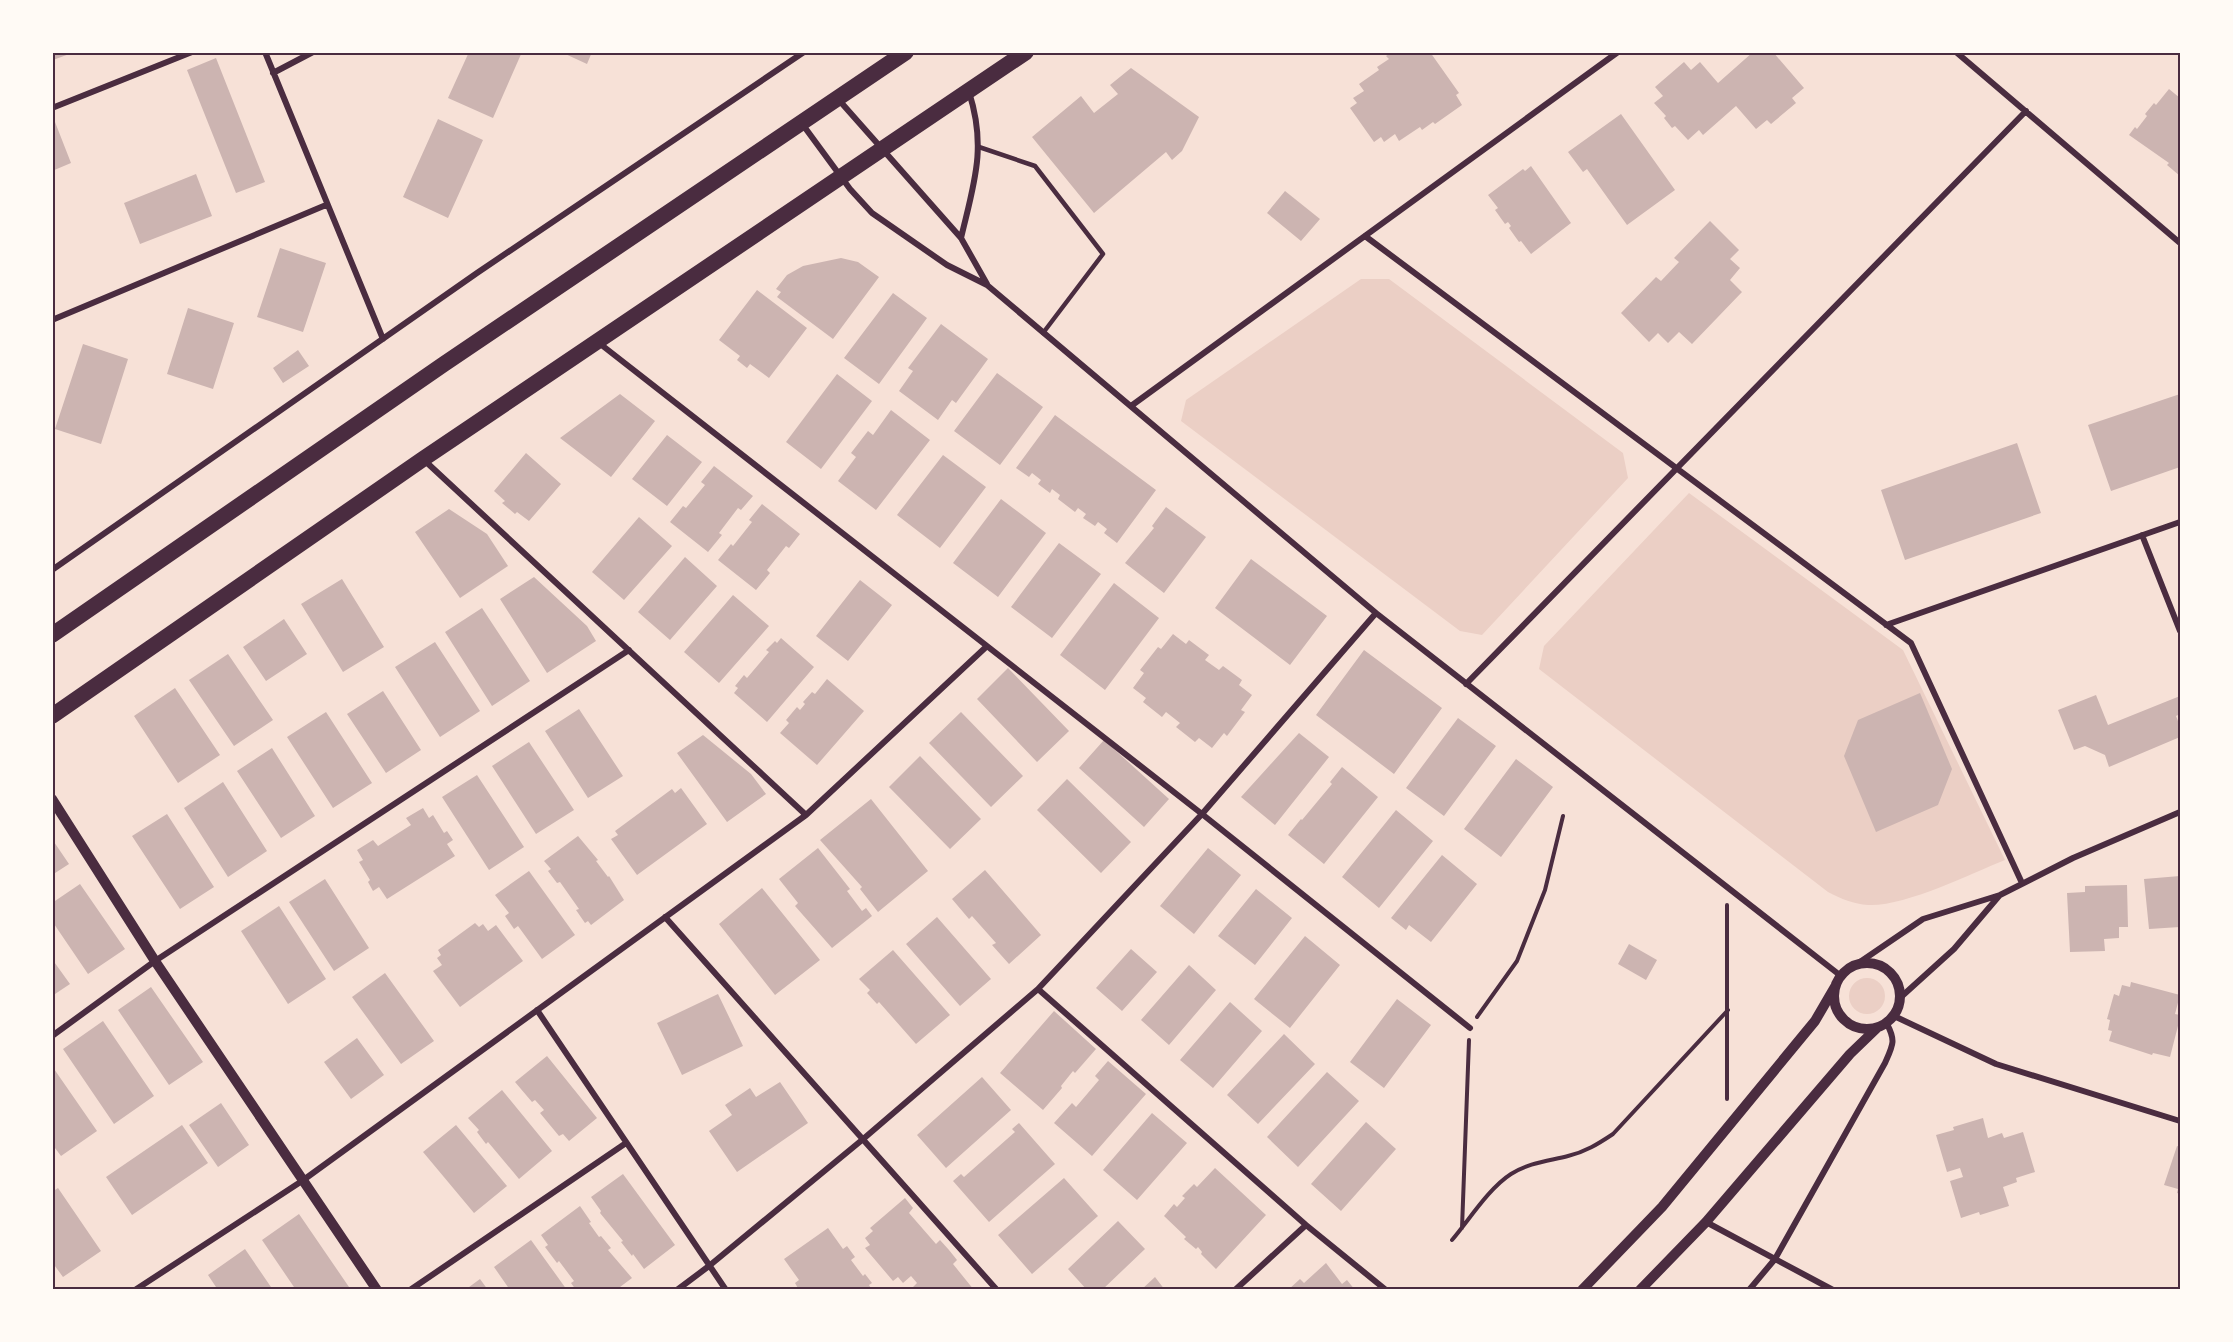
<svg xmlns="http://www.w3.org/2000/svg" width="2233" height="1342" viewBox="0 0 2233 1342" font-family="'PT Sans Narrow',sans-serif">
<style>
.green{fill:#ebcfc5}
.building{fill:#ccb4b1}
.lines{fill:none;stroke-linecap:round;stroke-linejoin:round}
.path{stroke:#4a2c40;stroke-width:4}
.service{stroke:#4a2c40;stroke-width:4.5}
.minor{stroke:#4a2c40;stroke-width:6}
.tertiary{stroke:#4a2c40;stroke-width:10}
.trunk{stroke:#4a2c40;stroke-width:16}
.neatline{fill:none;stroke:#4a2c40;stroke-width:2}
</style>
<rect width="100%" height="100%" fill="#f7e1d7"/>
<!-- green -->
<path class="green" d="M1361 279H1389L1623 453 1628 478 1482 635 1460 631 1181 421 1186 400Z
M1689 493 1903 650 2005 860C1970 874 1904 907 1868 905 1854 904 1841 899 1828 892L1539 669 1544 646Z
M1849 996a18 18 0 1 1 36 0a18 18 0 1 1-36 0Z"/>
<!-- building -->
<path class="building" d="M52 52H72V53L53 60Z
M469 52H522L493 118 448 98Z
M561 52H592L587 64Z
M1392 52H1430L1459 93 1456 95 1462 105 1435 124 1433 122 1422 130 1420 127 1399 141 1395 134 1384 142 1381 137 1374 142 1350 108 1357 103 1353 98 1364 91 1359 84 1379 70 1377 67 1389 59 1386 56Z
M1753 52H1773L1804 88 1792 98 1796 103 1771 124 1767 120 1756 129 1736 106 1703 135 1699 130 1688 140 1675 126 1672 128 1664 118 1666 116 1654 103 1663 96 1655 87 1684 62 1691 70 1700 62 1718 83Z
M216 58 265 182 236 193 187 70Z
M1131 68 1199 117 1182 151 1172 160 1166 152 1094 213 1032 137 1081 96 1094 113 1118 94 1110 85Z
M2169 89 2180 98V176L2167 165 2169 163 2129 135 2135 127 2137 129 2147 116 2145 114 2154 103 2156 105Z
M1621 114 1675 190 1627 225 1587 169 1583 172 1568 152Z
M438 119 483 140 448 218 403 197Z
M55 122 71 163 52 171V123Z
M1531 166 1571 223 1531 254 1521 241 1519 242 1509 228 1511 226 1508 222 1505 224 1495 210 1498 208 1488 195 1523 169 1525 171Z
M196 174 212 216 140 244 124 203Z
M1285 191 1320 219 1301 241 1267 213Z
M1710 221 1739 250 1730 259 1740 268 1730 280 1742 292 1692 344 1679 332 1668 343 1658 333 1649 342 1621 313 1656 277 1661 281 1679 262 1674 258Z
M280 248 326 263 303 332 257 317Z
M841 258 858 262 879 277 833 339 777 297 781 292 776 289 787 275 803 266Z
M757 290 807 328 769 378 750 364 747 368 737 360 740 356 719 340Z
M893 293 927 318 879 384 844 358Z
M188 308 234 323 213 389 167 374Z
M941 324 988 359 956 403 952 400 938 420 899 391 913 371 908 368Z
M83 344 128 359 101 444 55 429Z
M298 350 309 366 283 383 273 368Z
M997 373 1043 407 1000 465 954 431Z
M837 374 872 401 821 469 786 442Z
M620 394 655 421 611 477 560 438Z
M2180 394V467L2111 491 2088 425Z
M891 410 930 440 876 510 838 481 856 457 851 453 868 431 873 435Z
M1055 415 1156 490 1117 543 1104 533 1107 529 1098 522 1095 526 1083 518 1086 514 1078 508 1075 512 1058 499 1060 495 1052 489 1050 493 1038 484 1041 480 1032 473 1029 477 1016 468Z
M667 435 702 462 667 506 632 479Z
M2017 443 2041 513 1905 560 1881 490Z
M526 453 561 484 529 521 517 512 515 514 502 503 505 501 494 491Z
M943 455 986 487 940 548 897 515Z
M714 466 753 496 741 510 738 508 719 533 722 535 708 552 670 522 683 506 686 508 705 485 701 482Z
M1001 499 1046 533 998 597 953 563Z
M762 504 800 534 789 548 786 546 767 570 770 573 756 590 718 560 731 544 733 546 752 522 749 520Z
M1166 507 1206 537 1164 593 1125 563 1154 528 1152 526Z
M449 509 487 534 508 566 460 598 415 532Z
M639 517 672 546 624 600 592 572Z
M1059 543 1101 574 1052 638 1011 607Z
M685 557 717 586 670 640 638 612Z
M1251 559 1327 616 1290 665 1215 608Z
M534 577 587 626 596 641 547 673 500 599Z
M342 579 384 647 343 672 301 604Z
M860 580 892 605 848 661 816 636Z
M1114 583 1159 618 1105 690 1060 655Z
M733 595 769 626 719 683 684 652Z
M482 608 530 681 492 706 445 632Z
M284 619 307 654 266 681 243 647Z
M1173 634 1186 644 1189 640 1209 655 1205 660 1219 670 1223 666 1242 680 1239 685 1252 695 1241 710 1245 712 1227 736 1224 733 1212 748 1199 738 1195 742 1176 727 1180 723 1166 712 1162 717 1143 702 1146 698 1133 688 1144 673 1140 670 1158 647 1161 649Z
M781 638 814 667 767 722 734 693 738 688 735 686 744 675 747 678 769 652 766 650 775 641 777 643Z
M435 642 480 711 440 737 395 667Z
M1364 650 1442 708 1394 774 1316 715Z
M228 654 273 720 234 746 189 680Z
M1008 668 1069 731 1037 762 977 699Z
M827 679 864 711 817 765 780 733 789 723 786 720 797 707 800 710 805 704 803 702 812 692 815 694Z
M175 688 220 755 178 783 134 716Z
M383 691 421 750 386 773 347 714Z
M1920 693 1952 769 1938 805 1876 832 1844 756 1858 720Z
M2096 695 2108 725 2180 696V714L2176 716 2180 726V737L2109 767 2105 755 2085 746 2074 750 2058 710Z
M579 709 623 776 588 798 545 731Z
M326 712 372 783 333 808 287 737Z
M961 712 1023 776 991 807 929 743Z
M1458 718 1496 746 1444 816 1406 788Z
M1299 733 1329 757 1275 825 1241 797Z
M703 735 751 774 766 794 727 822 677 753Z
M1104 740 1169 799 1144 827 1079 768Z
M529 742 574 810 536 834 492 766Z
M272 748 315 816 281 838 237 771Z
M920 756 981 819 950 849 889 787Z
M1516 759 1553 787 1501 857 1464 829Z
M1342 767 1378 797 1324 864 1288 835 1301 819 1302 820 1332 784 1330 782Z
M477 775 524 847 489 870 442 797Z
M1067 779 1131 842 1101 873 1037 810Z
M223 782 267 851 228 877 184 808Z
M681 788 707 824 637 875 611 839 618 835 615 831 672 789 675 793Z
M871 799 928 871 878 912 860 889 862 887 820 840Z
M423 808 429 818 433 815 444 833 447 831 453 840 447 844 455 856 387 899 379 887 373 891 368 882 370 880 359 862 363 860 357 850 373 840 378 846 411 825 406 818Z
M1396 810 1433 841 1379 908 1342 877Z
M167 814 214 887 180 909 132 836Z
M578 836 598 860 596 861 608 877 609 876 624 900 591 925 588 921 585 923 576 910 579 909 560 882 557 883 548 871 551 869 544 861Z
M52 839 69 864 52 875Z
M818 848 850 889 847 891 862 911 866 908 872 916 832 948 795 906 798 903 779 879Z
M1208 848 1241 875 1194 934 1160 906Z
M1442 855 1477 884 1431 942 1409 925 1406 930 1391 918Z
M985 870 1041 935 1009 964 992 945 996 943 972 916 969 919 952 899Z
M529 871 575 935 542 959 518 926 514 929 505 916 509 913 495 895Z
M2180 876V927L2149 929 2144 879Z
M325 879 369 948 334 971 289 902Z
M80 884 125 949 88 974 52 921V903Z
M2127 885 2128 927H2119V938L2104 939 2105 951 2070 952 2067 893 2085 892V886Z
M762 888 820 960 775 995 719 924Z
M1256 889 1292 918 1255 965 1218 936Z
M279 906 326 979 288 1004 241 931Z
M937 917 991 979 960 1006 906 944Z
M475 923 479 927 483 924 488 931 496 925 523 961 460 1007 433 971 442 965 437 958 441 955 438 950Z
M1305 936 1340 965 1290 1028 1254 999Z
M1629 944 1657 960 1646 980 1618 964Z
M1131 949 1157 972 1122 1011 1096 988Z
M893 950 950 1015 916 1044 879 1002 877 1004 867 993 870 990 859 979Z
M52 959 70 984 52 996Z
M1189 965 1216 990 1169 1045 1141 1020Z
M385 973 434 1041 401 1064 352 997Z
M2131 982 2180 995 2175 1014 2180 1015V1018L2170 1057 2153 1053 2152 1055 2109 1041 2112 1031 2108 1030 2110 1020 2107 1019 2114 994 2119 996 2122 985 2130 987Z
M151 987 203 1062 169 1085 118 1010Z
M718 994 743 1046 682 1075 657 1023Z
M1397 999 1431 1025 1384 1088 1350 1062Z
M1230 1002 1262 1031 1213 1088 1180 1060Z
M1054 1011 1096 1049 1075 1073 1073 1071 1061 1086 1062 1088 1043 1110 1000 1073Z
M103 1021 154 1096 114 1124 63 1049Z
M1284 1034 1315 1064 1258 1124 1227 1095Z
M357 1038 384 1075 351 1099 324 1062Z
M547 1056 597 1118 569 1141 563 1134 559 1136 540 1113 544 1110 535 1100 532 1102 515 1082Z
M1108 1061 1146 1094 1092 1156 1054 1123 1072 1103 1076 1107 1099 1080 1095 1076Z
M52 1066 97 1131 61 1156 52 1144Z
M1327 1072 1359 1101 1298 1167 1267 1137Z
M982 1077 1011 1110 946 1168 917 1135Z
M780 1082 808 1123 737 1172 709 1131 732 1115 725 1105 750 1088 756 1097Z
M502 1090 552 1151 519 1179 488 1142 486 1144 477 1132 479 1130 468 1118Z
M221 1103 249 1145 218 1167 189 1125Z
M1152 1113 1187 1143 1137 1200 1103 1170Z
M1983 1118 1988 1138 2002 1133 2004 1138 2023 1132 2035 1172 2016 1178 2017 1182 2003 1187 2009 1206 1980 1215 1979 1212 1961 1218 1950 1181 1963 1177 1960 1168 1947 1172 1936 1135 1954 1130 1953 1127Z
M1366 1122 1396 1149 1341 1211 1311 1184Z
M1019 1123 1055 1164 989 1222 953 1181 961 1174 964 1177 1015 1132 1012 1129Z
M182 1125 208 1163 132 1215 106 1177Z
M456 1125 507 1186 474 1213 423 1152Z
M2177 1146 2180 1147V1194L2177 1193 2178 1189 2164 1185Z
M1215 1168 1266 1215 1216 1269 1201 1254 1202 1252 1198 1247 1196 1249 1184 1239 1186 1237 1164 1216 1174 1204 1177 1207 1185 1198 1182 1196 1194 1184 1197 1187Z
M623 1174 675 1245 644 1269 633 1254 632 1256 621 1242 623 1241 600 1213 601 1211 591 1197Z
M1064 1178 1098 1216 1032 1274 998 1235Z
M58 1188 101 1251 63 1277 52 1262V1192Z
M905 1198 913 1208 909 1213 936 1244 940 1240 949 1250 957 1260 953 1264 974 1290H910L917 1283 911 1276 903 1283 898 1277 893 1281 865 1248 870 1245 865 1238 873 1231 870 1228Z
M580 1206 591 1222 589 1223 599 1237 601 1236 611 1248 608 1250 632 1278 616 1290H576L571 1283 574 1281 559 1261 557 1263 545 1247 548 1245 541 1235Z
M299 1214 349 1287 345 1290H296L262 1240Z
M1118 1221 1145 1249 1102 1290H1087L1068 1269Z
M828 1228 843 1249 847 1246 855 1257 851 1260 863 1276 865 1274 872 1283 869 1285 872 1290H799L795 1283 799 1280 784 1259Z
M531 1240 567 1290H510L494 1267Z
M245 1249 273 1290H218L208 1275Z
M1326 1263 1342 1284 1347 1280 1355 1290H1288L1300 1279 1304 1283Z
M1155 1277 1165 1290H1141Z
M480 1279 488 1290H465Z"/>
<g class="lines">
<!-- path -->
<path class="path" d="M1727 905V1099
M1477 1017 1517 961 1545 890 1563 816
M1462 1228 1469 1040
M1452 1240C1469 1220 1489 1188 1511 1174 1528 1163 1548 1161 1568 1156 1585 1152 1598 1144 1613 1134L1728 1010"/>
<!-- service -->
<path class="service" d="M979 147 1035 166 1103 254 1043 333"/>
<!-- minor -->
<path class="minor" d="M265 52 383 339
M1956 52 2180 243
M273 73 313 52
M838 99 961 238 987 284
M52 108 192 52
M803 125 850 189 872 213 947 265 987 285 1376 613 1841 976
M1365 236 1911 643 2022 883
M961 238C974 183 987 148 969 92
M52 320 326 205
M599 343 1202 814 1470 1028
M1131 406 1618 52
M424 460 806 815
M2142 535 2180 631
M52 570 477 273 804 52
M1886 625 2180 522
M1466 684 2026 111
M665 917 997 1290
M1857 964 1923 919 2000 895 2073 858 2180 812
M1038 989 1306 1225 1386 1290
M1901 997 1954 949 1999 896
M537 1010 726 1290
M1894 1016 1996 1064 2180 1121
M52 1036 155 961 629 650
M1706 1222 1833 1290
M135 1290 302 1181 806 815 986 647
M410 1290 626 1143
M677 1290 709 1266 862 1140 1038 989 1202 814 1376 613
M1235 1290 1306 1225
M1749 1290 1775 1259 1885 1063C1893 1045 1896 1041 1887 1024"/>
<!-- tertiary -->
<path class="tertiary" d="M52 799 155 961 377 1290
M1834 996a33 33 0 1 1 66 0a33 33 0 1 1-66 0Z
M1582 1290 1662 1207 1815 1021 1836 985
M1640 1290 1706 1222 1850 1054 1877 1028"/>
<!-- trunk -->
<path class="trunk" d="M52 635 444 364 906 52
M52 716 423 459 1026 52"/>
</g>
<!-- border -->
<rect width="2233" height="1342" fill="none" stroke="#fffaf5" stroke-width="108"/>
<rect x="54" y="54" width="2125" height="1234" class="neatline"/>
</svg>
